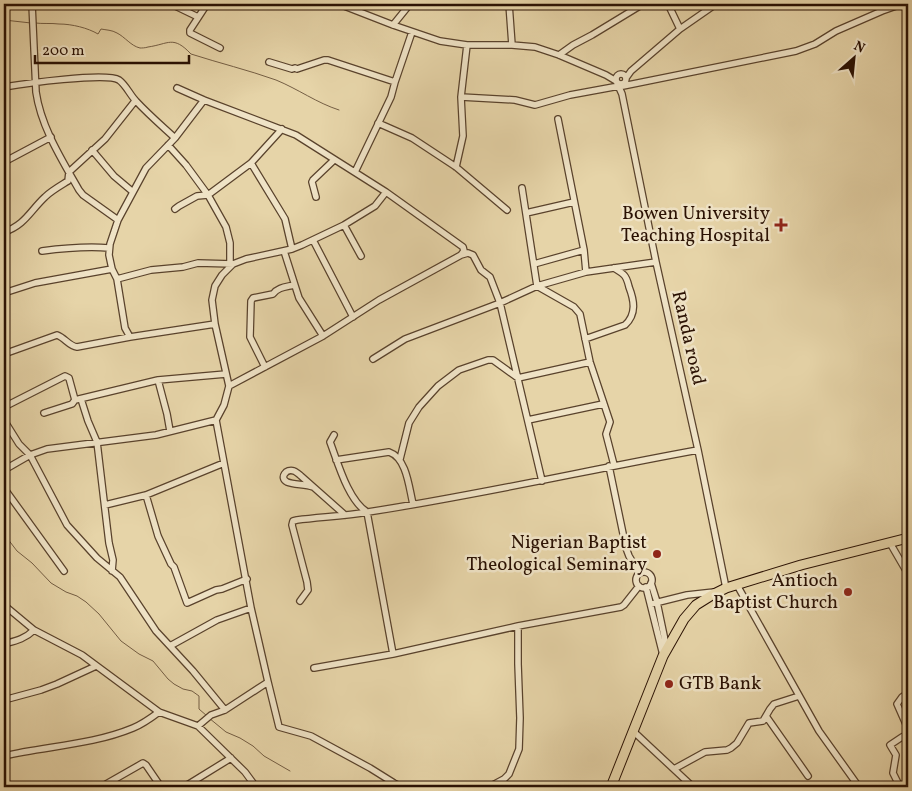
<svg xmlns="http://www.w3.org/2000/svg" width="912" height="791" viewBox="0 0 912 791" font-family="Vollkorn,serif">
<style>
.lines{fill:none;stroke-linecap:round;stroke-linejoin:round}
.stream{stroke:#745e44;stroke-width:1}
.minor-casing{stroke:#59422c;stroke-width:8}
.highway-casing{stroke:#2a1103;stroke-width:11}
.minor{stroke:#efe3c6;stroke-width:5.5}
.highway{stroke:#e6d4a8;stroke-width:9}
.poi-dot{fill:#8f2418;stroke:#efe3c6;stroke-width:2}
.labels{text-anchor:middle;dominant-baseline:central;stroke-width:5;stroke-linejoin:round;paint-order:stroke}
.poi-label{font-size:19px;fill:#2a1103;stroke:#efe3c6;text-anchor:end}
.street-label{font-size:19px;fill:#2a1103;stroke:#efe3c6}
</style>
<rect width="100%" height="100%" fill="#e6d4a8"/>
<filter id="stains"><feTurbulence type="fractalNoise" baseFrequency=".004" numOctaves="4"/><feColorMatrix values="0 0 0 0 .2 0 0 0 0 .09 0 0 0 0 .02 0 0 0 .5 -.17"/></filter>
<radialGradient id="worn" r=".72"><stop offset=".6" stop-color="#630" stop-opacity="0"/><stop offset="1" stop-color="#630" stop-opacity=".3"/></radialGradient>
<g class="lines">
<!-- stream -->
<path class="stream" d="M4 20 31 23
M35 23C43 24 51 23 59 24 72 24 88 28 98 34L101 29C106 30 112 30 117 33 125 37 131 46 140 48 142 48 145 48 148 47 169 44 173 35 191 54 219 63 248 70 276 80 298 89 317 103 339 110
M4 534 17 551 32 563 51 583 66 592 77 596 86 602 99 614 121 641 139 654 153 661 168 679 174 684 183 689 192 691 199 696V709L207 716
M209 718 226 732 240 738 253 746 264 756 290 771"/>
<!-- minor casing -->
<g class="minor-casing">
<path id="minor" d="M32 4 36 92C41 127 62 160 79 190L83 195 118 220
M171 4 198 17
M207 4 190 30V33L220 48
M339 4 393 25 440 41 467 45H512L535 47 559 55 606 75 616 81
M509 4 512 45
M668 4 680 29
M393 25 410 4
M559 55 573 45 592 35 643 4
M269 62 292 69 295 68 297 69 324 60H328L395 82
M616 79a5 5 0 1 1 10 0a5 5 0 1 1-10 0Z
M626 78 631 71 680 29 716 4
M617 83 622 94 656 262 698 450 726 588
M623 86 796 51 815 44 836 31 882 11 902 4
M4 87C22 84 106 72 119 80 126 85 130 95 136 101 148 114 162 126 175 138
M177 88 204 100 296 135 386 192 375 206 344 225 302 245 292 249 246 259 233 264 222 275 215 286 212 300 215 324 229 386 224 405 216 420 251 608 268 682 225 710 211 715 198 726
M461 97 515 100 535 105 570 95 619 86
M558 119 584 250 586 272
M378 123 412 138 456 167 507 210
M168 145 186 165 208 195 226 227 230 243V264
M92 150 114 176 133 192
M4 162 51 137
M251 163 282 214 285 219 292 249
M456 167 463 136 461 97 467 45
M355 172 391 97 395 82 412 32
M522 188 537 286 574 307 580 314 590 362 610 422 606 434 614 465
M316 197 312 182 313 180 334 160
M175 209 179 206 197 196 208 195 251 163 282 129
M526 213 574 202
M344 225 361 256
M4 232C25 225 30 211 45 197 51 191 60 186 68 181L69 172 105 139 135 101
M313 240 353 317
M42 251C65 248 86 246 109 248
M284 251 299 298 323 336
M461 255 468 253 473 255 481 270 490 277 500 303 542 481
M534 264 584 250
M117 279 151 270 183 267 198 263 233 264
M4 293 35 283 112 269
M130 337 125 328 117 279 112 269 109 255 110 244 118 220 146 168 175 138 204 100
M585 339 625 325C637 314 634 300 629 287 628 283 627 278 624 275 621 272 617 270 614 268
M4 354 57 335C65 338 69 346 77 347L130 337 215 324
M373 359 405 339 500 303 537 286 586 272 656 262
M265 367 250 337 251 301 253 298 273 294C278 287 286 287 294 285
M158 380 167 414 170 431
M229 386 323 336 379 300 461 255 464 251 463 247 386 192
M81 399 88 421 97 442 109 543 113 560 112 571
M4 407 65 376 69 378 75 400 158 380 226 374
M44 413 72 404 75 400
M4 420 19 444 30 455 67 525 97 558 120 577 156 631 193 671 225 710
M528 420 603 404
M334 435 330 442C338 463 348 500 367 512L393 654
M400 459 409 423 419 407 438 386 459 370 488 360H493L518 378 590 362
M336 460 389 452C407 458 409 488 413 504
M609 466 626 548 629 556 639 573
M4 470 30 455 47 449 156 435 216 420
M313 487C305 484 294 485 287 482 279 478 286 468 294 471 295 471 300 475 301 476L345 515
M4 488 64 571
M146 495 158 536 171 564 174 567 187 603 216 590 222 589 247 579
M105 505 146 495 224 463
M890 543 908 574
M636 580a8 8 0 1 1 16 0a8 8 0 1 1-16 0Z
M651 583 657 602 667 650
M737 585 819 731 859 787
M646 587 663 655
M300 601 308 590 307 582 292 525 293 521 297 520C320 517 345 516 368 512 479 495 588 470 698 450
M651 604 687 595 714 592
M4 605 34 630 82 655 159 712 198 726 245 772 256 787
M4 644C15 641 25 639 34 630
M170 646 217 620 251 608
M314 668 393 654 518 626 621 607 624 605 639 586
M268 682 279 727 311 736 370 768 394 783 402 787
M908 693 902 697 897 704 908 729
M4 700 41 690 57 684 96 666
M766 716 808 776
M633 731 693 787
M4 756C46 746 92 745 133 728 143 724 151 718 159 712
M674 769 705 752 727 750 731 748 737 743 749 723 763 721 770 709 774 704 799 696
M101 787 143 763 146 765 161 787
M184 787 231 758
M489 787 504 779 509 774 519 749 520 718 518 664V626
M905 787 899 785 893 773 896 755 890 745 902 737 908 734"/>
</g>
<!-- highway casing -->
<g class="highway-casing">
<path id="highway" d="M611 787 663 656 684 619 696 605 712 595 726 588 801 565 908 538"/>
</g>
<!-- minor -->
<use href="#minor" class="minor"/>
<!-- highway -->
<use href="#highway" class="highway"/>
</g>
<!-- markers -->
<g class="poi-dot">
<path d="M778.5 217.5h5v5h5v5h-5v5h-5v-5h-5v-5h5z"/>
<circle cx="657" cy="554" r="5"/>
<circle cx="848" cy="592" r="5"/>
<circle cx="669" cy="684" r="5"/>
</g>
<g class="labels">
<!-- poi labels -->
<g class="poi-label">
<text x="770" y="214">Bowen University<tspan x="770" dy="22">Teaching Hospital</tspan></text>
<text x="647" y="543">Nigerian Baptist<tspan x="647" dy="22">Theological Seminary</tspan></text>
<text x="838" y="581">Antioch<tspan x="838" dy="22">Baptist Church</tspan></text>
<text x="679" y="684" text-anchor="start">GTB Bank</text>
</g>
<!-- street labels -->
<g class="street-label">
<text transform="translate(688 338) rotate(77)">Randa road</text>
</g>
</g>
<!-- margin -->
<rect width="912" height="791" fill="none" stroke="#e6d4a8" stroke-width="20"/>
<rect x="5" y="5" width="902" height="781" fill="none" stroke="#2a1103" stroke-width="2.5"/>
<rect x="10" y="10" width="892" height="771" fill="none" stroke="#2a1103"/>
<!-- north arrow -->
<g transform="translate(854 58) rotate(27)" stroke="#efe3c6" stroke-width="4" paint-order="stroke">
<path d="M0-4L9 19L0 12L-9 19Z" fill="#2a1103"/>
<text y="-8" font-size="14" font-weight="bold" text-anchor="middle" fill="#2a1103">N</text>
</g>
<!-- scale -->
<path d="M35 55v8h154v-8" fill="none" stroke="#2a1103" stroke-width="2.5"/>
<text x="42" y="55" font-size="15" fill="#2a1103" stroke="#efe3c6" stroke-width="4" paint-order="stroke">200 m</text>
<rect width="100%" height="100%" filter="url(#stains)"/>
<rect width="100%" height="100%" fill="url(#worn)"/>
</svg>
